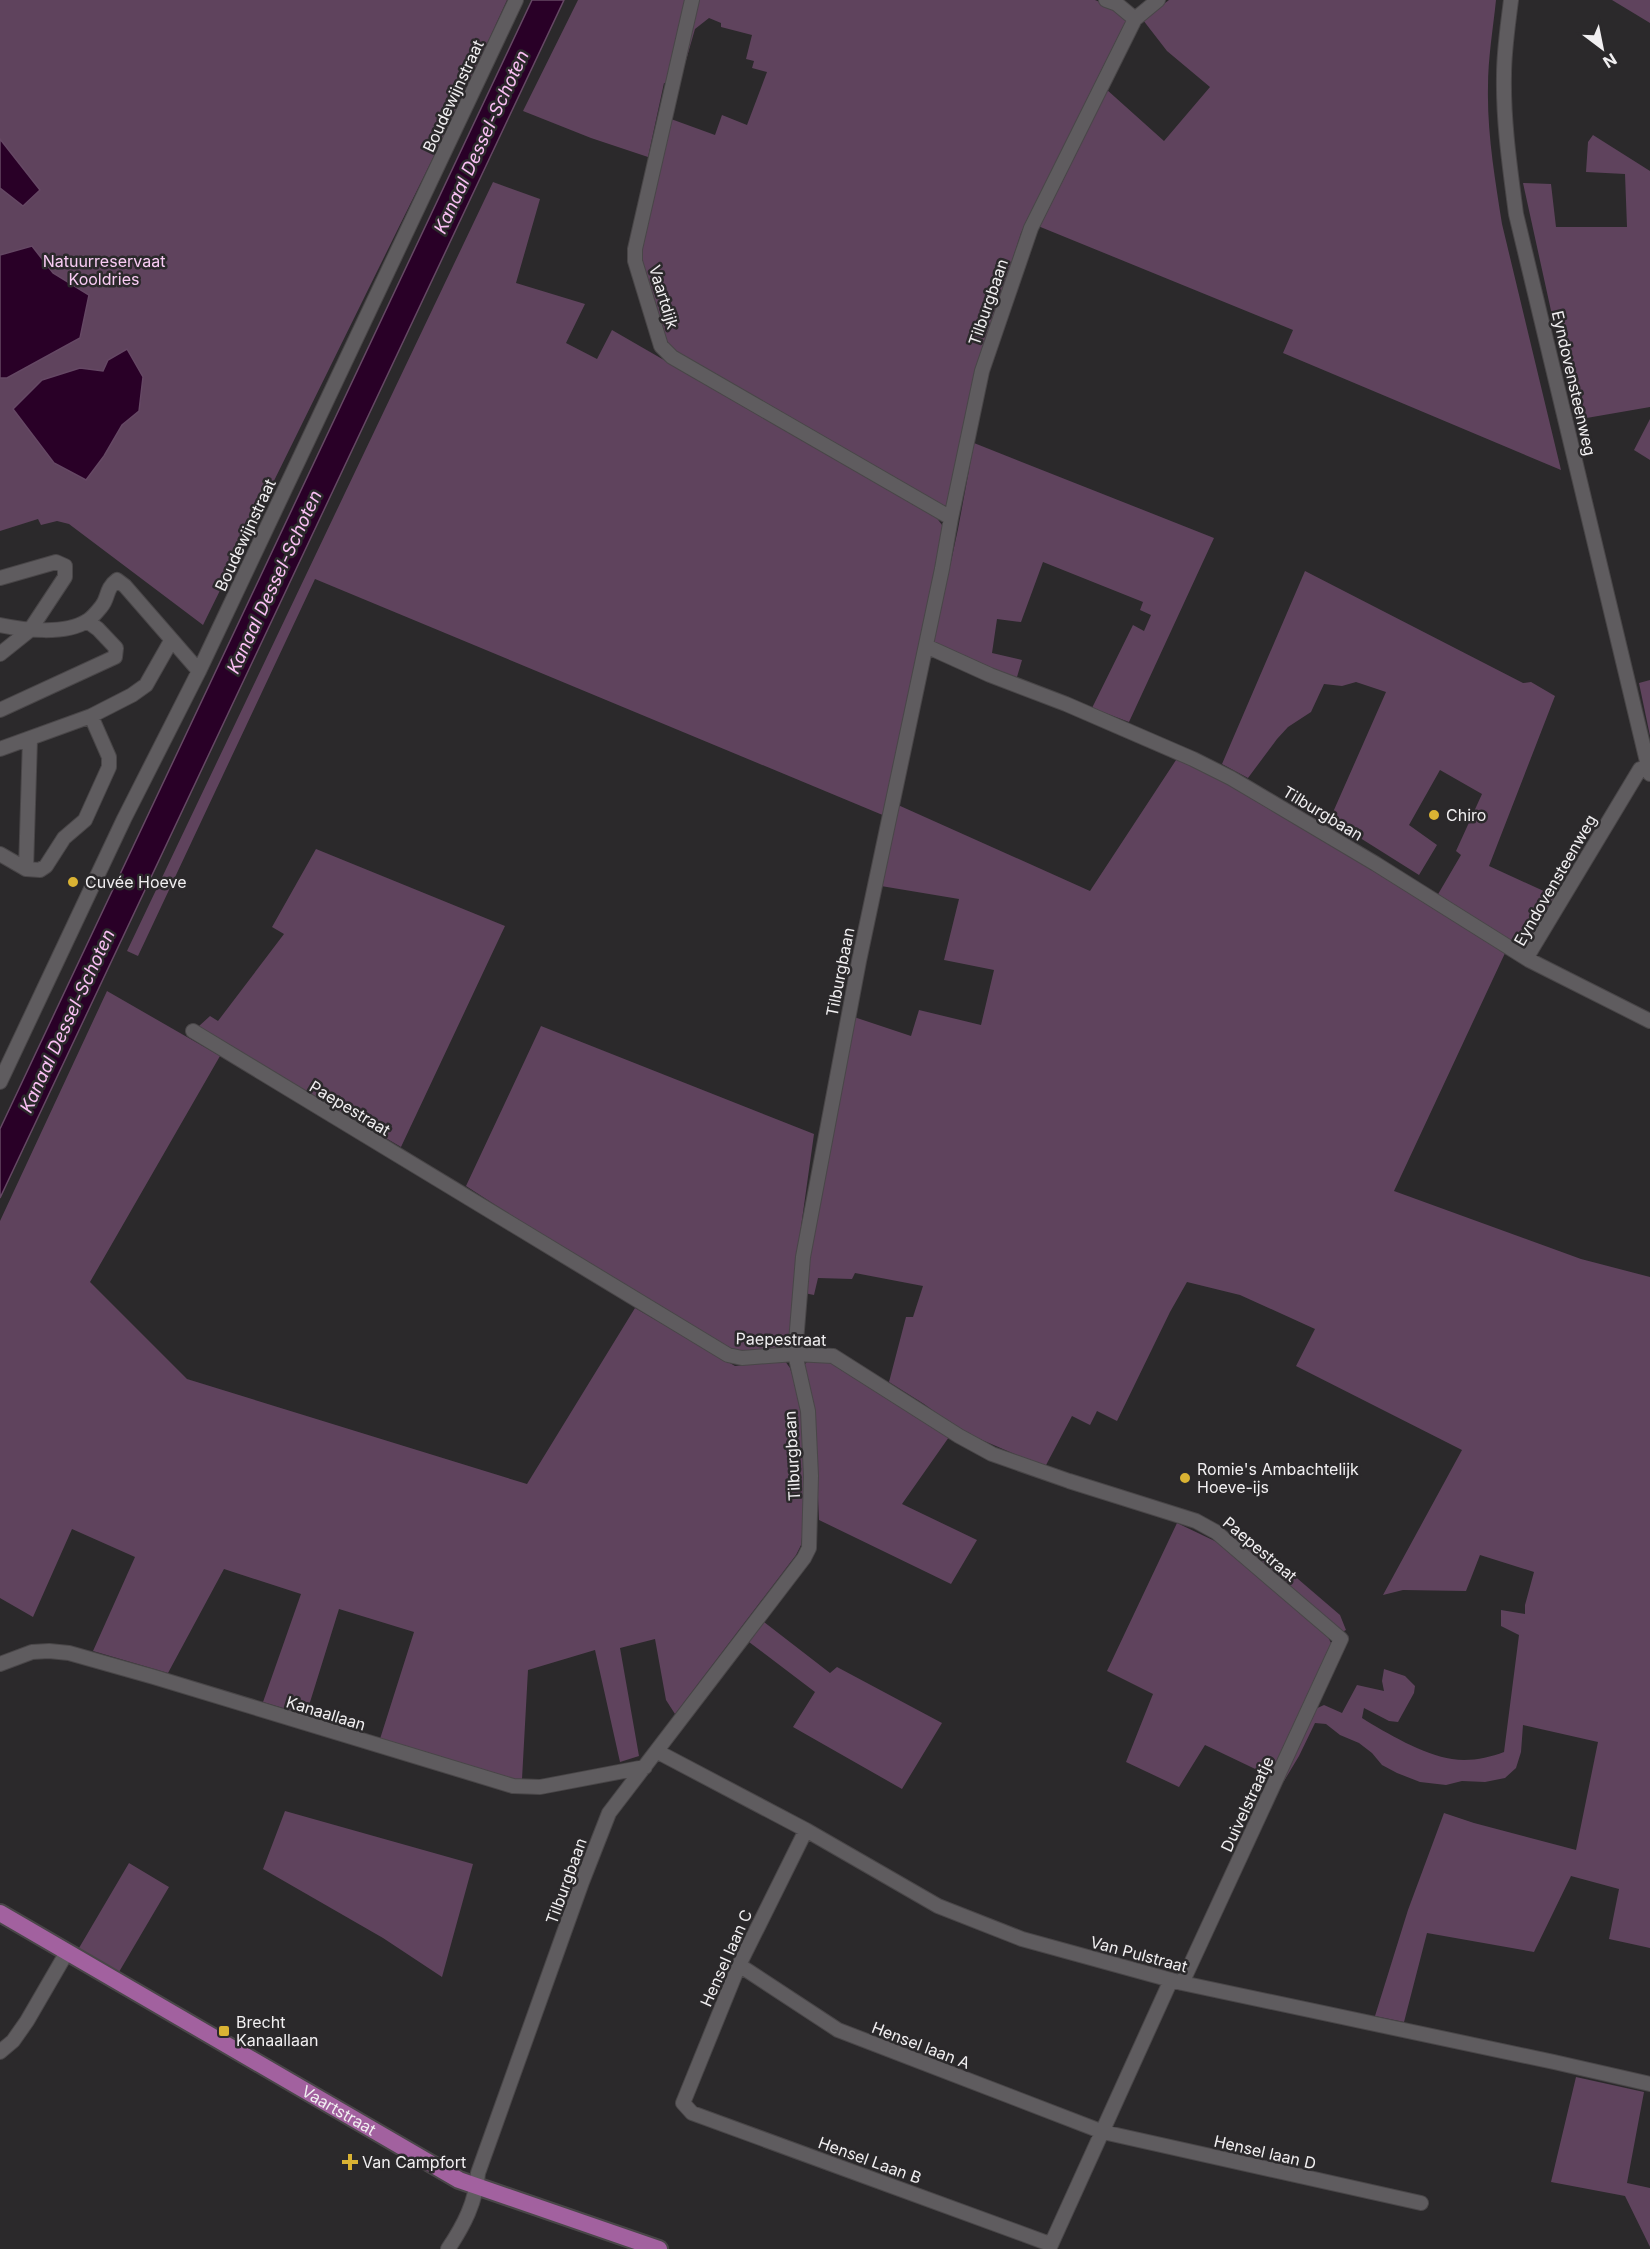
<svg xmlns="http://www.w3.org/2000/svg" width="1650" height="2249" viewBox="0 0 1650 2249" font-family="Inter,sans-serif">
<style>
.green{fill:#5f435d}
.water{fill:#290027;stroke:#654864;stroke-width:1.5}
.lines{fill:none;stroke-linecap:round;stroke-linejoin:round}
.minor-casing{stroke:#494648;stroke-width:16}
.major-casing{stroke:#494648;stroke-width:20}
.minor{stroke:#5f5c5f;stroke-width:14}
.major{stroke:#a2619f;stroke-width:16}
.poi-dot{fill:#dab333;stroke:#2b292b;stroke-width:2}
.labels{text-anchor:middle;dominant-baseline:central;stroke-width:5;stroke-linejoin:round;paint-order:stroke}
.street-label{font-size:16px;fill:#f1eff1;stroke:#2b292b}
.park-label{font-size:16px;fill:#f9ccf4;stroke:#2b292b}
.poi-label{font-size:16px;fill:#f1eff1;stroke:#2b292b;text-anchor:start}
.water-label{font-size:18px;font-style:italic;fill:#fbc0f5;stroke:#2b292b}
</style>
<rect width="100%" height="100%" fill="#2b292b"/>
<!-- green -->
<path class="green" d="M0 0H507L457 109 203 625 69 524 57 521 41 525 38 519 0 531Z
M578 0H1095L1117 9 1128 23 1021 233 989 331 947 506 941 505 674 352 668 344 640 254 671 119 715 135 722 115 747 125 767 72 752 68 754 61 746 59 752 35 721 27V23L709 18 695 29 678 88 664 83 648 157 591 138 523 111Z
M1169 0H1496C1493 29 1488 58 1488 87 1487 133 1495 179 1502 224L1561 470 1283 353 1293 330 1038 226 1106 89 1164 141 1210 87 1167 51 1143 20Z
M1612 0H1650V23Z
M1593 135 1650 171V407L1575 420 1523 183 1551 184 1556 227H1627L1625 174 1586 172 1588 142Z
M493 182 540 199 516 283 585 304 566 343 597 359 612 330 936 517 942 525V535L885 816 315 579 138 956 127 951Z
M1650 419V460L1634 450Z
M974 443 1214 538 1129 722 1092 708 1133 625 1144 631 1151 615 1140 610 1143 602 1043 562 1021 622 997 619 992 653 1022 660 1017 677H1012L933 645 958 529Z
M1305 571 1523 683 1531 682 1555 696 1489 866 1559 898 1531 946 1520 951 1437 896 1461 855 1456 851 1482 794 1440 770 1409 825 1437 845 1419 875 1330 819 1386 692 1356 682 1342 686 1324 684 1311 712 1288 727 1277 739 1248 778 1222 764Z
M1650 680V736L1639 683Z
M1178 757 1217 773 1506 951 1394 1191 1581 1259 1650 1277V1948L1609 1939 1619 1889 1571 1876 1534 1952 1427 1933 1404 2022 1375 2016 1408 1910 1444 1813 1474 1823 1576 1850 1598 1742 1523 1725 1521 1752 1516 1768 1505 1778 1485 1782 1462 1781 1446 1785 1420 1782 1397 1773 1382 1765 1372 1753 1359 1743 1340 1735 1326 1724 1315 1723 1299 1756 1284 1781 1280 1780 1313 1710 1324 1705 1342 1713 1357 1685 1384 1691 1382 1681 1384 1669 1405 1676 1415 1686 1414 1693 1398 1722 1389 1721 1364 1708 1362 1718C1386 1733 1424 1755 1452 1759 1469 1762 1488 1758 1504 1752L1519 1635 1501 1626V1610L1525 1614V1605L1534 1572 1480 1555 1466 1591 1403 1590 1383 1595 1462 1450 1296 1366 1315 1329 1240 1295 1187 1282 1170 1312 1117 1421 1097 1411 1090 1425 1072 1416 1045 1467 961 1431 924 1404 889 1382 906 1317H913L923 1286 855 1273 852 1279 818 1278 814 1295 804 1293 821 1188 854 1017 911 1036 919 1010 981 1025 994 970 944 960 959 899 881 886 898 805 1090 891Z
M316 849 505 926 401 1147 198 1027 210 1016 218 1021 284 934 272 927Z
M107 991 220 1056 90 1282 187 1379 527 1484 635 1308 735 1366 785 1361 790 1368 803 1409 804 1522 801 1545 796 1555 675 1714 666 1700 655 1639 620 1648 639 1756 620 1762 595 1650 528 1670 522 1779 502 1780 380 1739 414 1632 339 1609 306 1715 263 1702 301 1594 224 1569 168 1673 93 1651 135 1557 72 1529 33 1617 0 1598V1221Z
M541 1026 814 1134 794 1277 789 1351 735 1352 569 1253 466 1186Z
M819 1360 835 1363 949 1437 902 1504 977 1540 951 1584 819 1520 814 1409 802 1367 808 1361Z
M1177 1523 1219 1543 1328 1637 1332 1645 1272 1777 1205 1745 1179 1787 1126 1762 1153 1694 1107 1671Z
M1236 1526 1340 1615 1346 1630 1340 1633 1226 1535Z
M764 1622 830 1673 837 1667 942 1723 902 1789 793 1727 815 1692 749 1642Z
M285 1811 473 1864 442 1977 383 1938 263 1869Z
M129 1863 169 1887 119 1972 79 1948Z
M1576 2077 1644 2092 1627 2183 1650 2188V2247L1625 2196 1551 2182Z"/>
<!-- water -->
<path class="water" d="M532 0H564L0 1198V1129Z
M0 139 40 190 23 206 0 188Z
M32 246 53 273 89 295 80 338 7 378H0V255Z
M127 349 143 377 139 411 122 425 104 456 86 480 54 463 13 409 42 380 80 368 103 371 108 360Z"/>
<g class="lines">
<!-- minor casing -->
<g class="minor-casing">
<path id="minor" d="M692 0 635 249V261L661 346 672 357 951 518
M1106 0 1117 4 1135 19
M1511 0C1508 25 1504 50 1504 75 1503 121 1510 168 1516 214L1650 774
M0 578 56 562 65 566V577L30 630 0 654
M0 625C24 630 65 635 87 621 92 618 97 612 101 607 109 598 105 589 117 580L125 586 199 671
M926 646 990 675 1066 704 1193 759 1231 778 1376 864 1529 960 1650 1021
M0 710 115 657 116 648 98 629 87 621
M0 749 91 716
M0 854 26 869 40 870 46 866 64 838 85 820 109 767V757L91 716 132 695 146 685 171 641
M26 869 30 739
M1527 957 1640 769 1649 768
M193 1031 728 1355 742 1358 795 1354 833 1356 959 1436 992 1454 1069 1481 1196 1521 1216 1532 1341 1639 1182 1983
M0 1082 124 819 199 671 516 0
M0 1664 32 1652 49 1651 69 1653 154 1677 513 1786 540 1787 645 1767
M658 1752 806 1830 938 1906 1022 1939 1182 1983 1554 2062 1650 2084
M806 1830 739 1965 683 2103 692 2113 1050 2244
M739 1965 838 2030 1103 2132 1421 2203
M0 2052 13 2041 27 2021 67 1952
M448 2249C464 2225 476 2202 478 2173L582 1882 609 1813 804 1558 809 1548 811 1476 808 1411 795 1354 803 1257 859 961 942 569 951 518 982 371 1031 228 1135 19 1158 0
M1049 2249 1171 1980"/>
</g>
<!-- major casing -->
<g class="major-casing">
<g id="major">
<path id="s1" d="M0 1913 459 2180 659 2249"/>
</g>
</g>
<!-- minor -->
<use href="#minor" class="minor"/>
<!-- major -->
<use href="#major" class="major"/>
</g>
<!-- markers -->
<g class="poi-dot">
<circle cx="1434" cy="815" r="6"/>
<circle cx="73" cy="882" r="6"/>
<circle cx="1185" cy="1478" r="6"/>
<rect x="218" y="2025" width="12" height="12" rx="3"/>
<path d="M347 2153h6v6h6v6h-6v6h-6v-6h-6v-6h6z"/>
</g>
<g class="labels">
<!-- street labels -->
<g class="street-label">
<text transform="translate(453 96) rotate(-65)">Boudewijnstraat</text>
<text transform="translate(664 297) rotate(73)">Vaartdijk</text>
<text transform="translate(988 302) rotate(-71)">Tilburgbaan</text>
<text transform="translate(1574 383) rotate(77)">Eyndovensteenweg</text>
<text transform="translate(245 535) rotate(-65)">Boudewijnstraat</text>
<text transform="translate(1323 813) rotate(31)">Tilburgbaan</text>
<text transform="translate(1555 880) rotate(-60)">Eyndovensteenweg</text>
<text transform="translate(840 972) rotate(-79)">Tilburgbaan</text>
<text transform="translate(350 1108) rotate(31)">Paepestraat</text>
<text transform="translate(781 1339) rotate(1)">Paepestraat</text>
<text transform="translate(792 1456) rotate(-93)">Tilburgbaan</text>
<text transform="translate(1260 1549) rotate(40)">Paepestraat</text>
<text transform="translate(326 1713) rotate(17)">Kanaallaan</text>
<text transform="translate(1247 1804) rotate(-65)">Duivelstraatje</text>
<text transform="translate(566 1881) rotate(-70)">Tilburgbaan</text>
<text transform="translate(1139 1954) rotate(15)">Van Pulstraat</text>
<text transform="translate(726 1958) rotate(-66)">Hensel laan C</text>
<text transform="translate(921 2045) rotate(21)">Hensel laan A</text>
<text stroke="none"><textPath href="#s1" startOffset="392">Vaartstraat</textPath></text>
<text transform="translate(1265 2152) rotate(13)">Hensel laan D</text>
<text transform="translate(870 2160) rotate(20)">Hensel Laan B</text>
</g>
<!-- park labels -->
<g class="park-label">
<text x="104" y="261">Natuurreservaat<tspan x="104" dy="18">Kooldries</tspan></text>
</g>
<!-- poi labels -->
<g class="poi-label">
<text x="1446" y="815">Chiro</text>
<text x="85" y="882">Cuvée Hoeve</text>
<text x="1197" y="1469">Romie's Ambachtelijk<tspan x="1197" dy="18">Hoeve-ijs</tspan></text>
<text x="236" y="2022">Brecht<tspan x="236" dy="18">Kanaallaan</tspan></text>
<text x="362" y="2162">Van Campfort</text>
</g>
<!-- water labels -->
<g class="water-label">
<text transform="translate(481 142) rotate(-65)">Kanaal Dessel-Schoten</text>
<text transform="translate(274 582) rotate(-65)">Kanaal Dessel-Schoten</text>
<text transform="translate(67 1021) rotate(-65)">Kanaal Dessel-Schoten</text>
</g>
</g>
<!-- north arrow -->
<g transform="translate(1602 48) rotate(148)" stroke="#2b292b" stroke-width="4.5" paint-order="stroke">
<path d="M0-4.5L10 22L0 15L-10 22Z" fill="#f1eff1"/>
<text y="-9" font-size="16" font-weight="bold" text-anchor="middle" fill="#f1eff1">N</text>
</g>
</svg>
